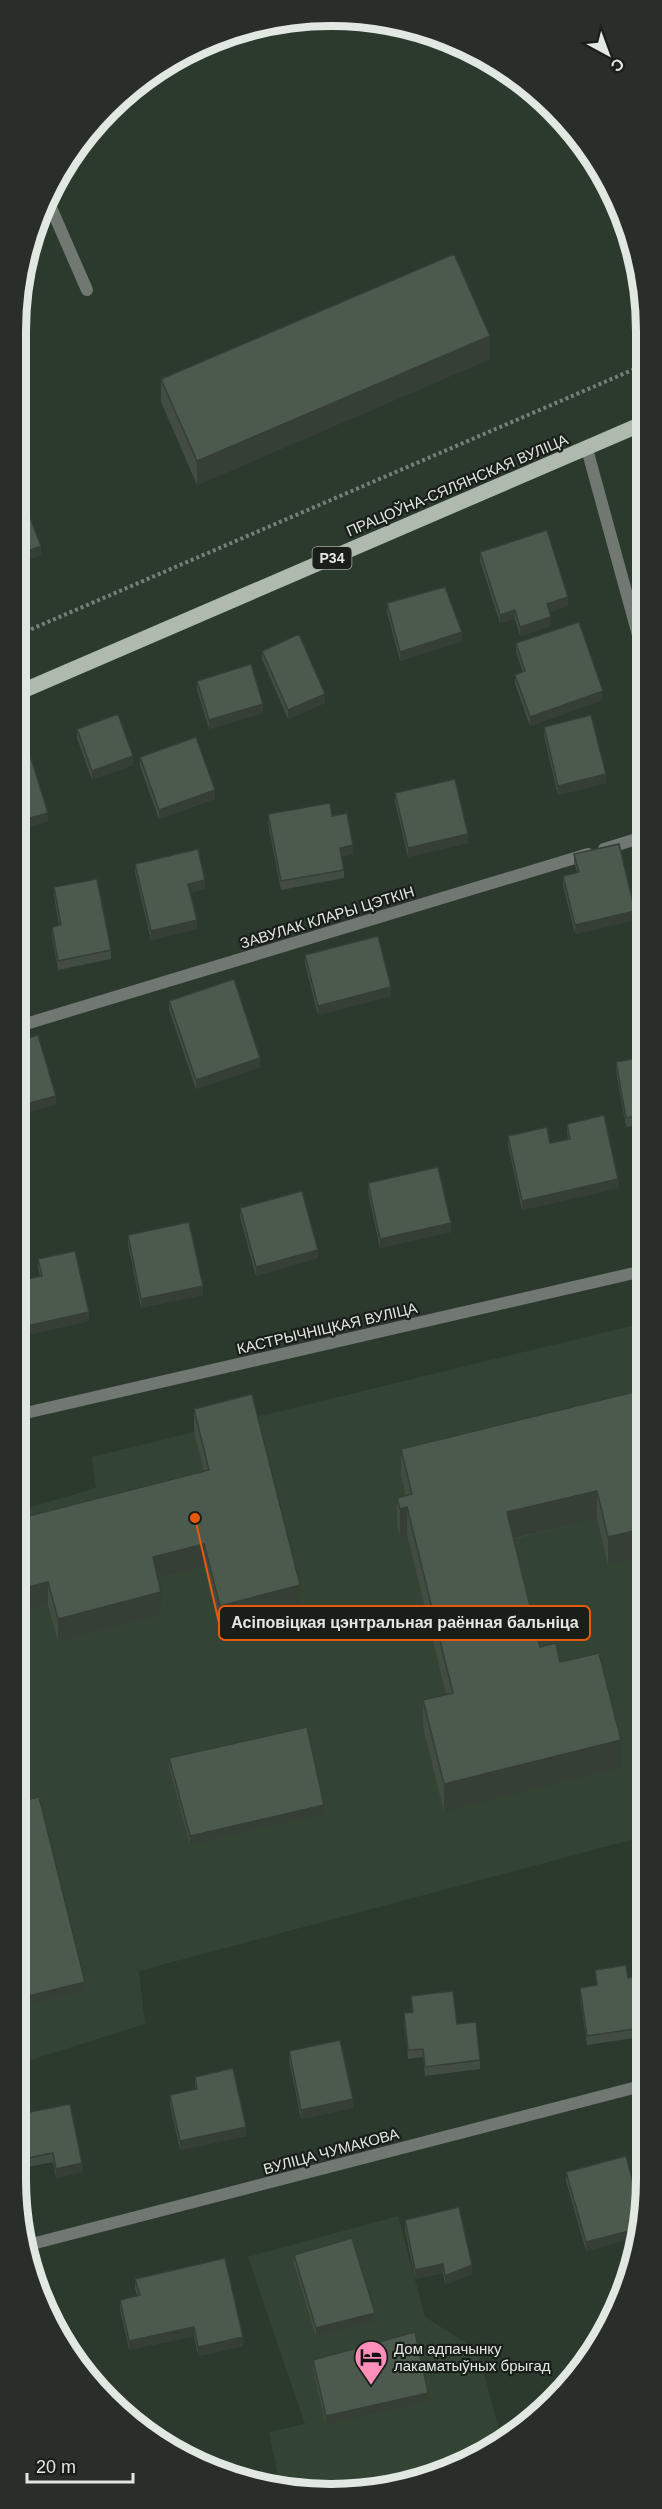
<svg xmlns="http://www.w3.org/2000/svg" width="662" height="2509" viewBox="0 0 662 2509" font-family="Arial,sans-serif">
<style>
.built{fill:#334434}
.lines{fill:none;stroke-linecap:round;stroke-linejoin:round}
.path{stroke:#758076;stroke-width:4;stroke-dasharray:3 3;stroke-linecap:butt}
.service{stroke:#717872;stroke-width:12}
.minor{stroke:#717872;stroke-width:12}
.tertiary{stroke:#717872;stroke-width:12}
.primary{stroke:#adbaad;stroke-width:15}
.wall{fill:#414d42}
.shaded-wall{fill:#353f36}
.building{fill:#4c5a4d;stroke:#353f36;stroke-width:1.5}
.labels{text-anchor:middle;dominant-baseline:central;stroke-width:4.5;stroke-linejoin:round;paint-order:stroke}
.shield{fill:#191e19;stroke:#a4aba5;stroke-width:1.5}
.shield-label{font-size:14px;font-weight:bold;fill:#e0e8e1}
.street-label{font-size:15px;fill:#e0e8e1;stroke:#191e19}
.poi-label{font-size:15px;fill:#e0e8e1;stroke:#191e19;text-anchor:start}
.rim{fill:none;stroke:#e0e8e1;stroke-width:8}
.leader{fill:none;stroke:#e8590c;stroke-width:2}
.callout-dot{fill:#e8590c;stroke:#191e19;stroke-width:2}
.callout{fill:#191e19;stroke:#e8590c;stroke-width:2}
.callout-label{font-size:16px;text-anchor:middle;font-weight:bold;fill:#e0e8e1}
</style>
<rect width="100%" height="100%" fill="#2c392d"/>
<!-- built -->
<path class="built" d="M643 1323 642 1837 139 1971 145 2024 15 2065 17 1511 96 1488 92 1457Z
M398 2216 425 2317 478 2350 501 2438H504L413 2483 310 2493 280 2485 269 2432 305 2424 248 2257Z"/>
<g class="lines">
<!-- path -->
<path class="path" d="M20 634 644 365
M385 2484V2486"/>
<!-- service -->
<path class="service" d="M49 203 87 290"/>
<!-- minor -->
<path class="minor" d="M587 449 644 657
M604 849 643 837
M19 1026 588 854
M28 2245 641 2086"/>
<!-- tertiary -->
<path class="tertiary" d="M17 1415 643 1271"/>
<!-- primary -->
<path class="primary" d="M20 692 644 423"/>
</g>
<!-- wall -->
<path class="wall" d="M490 359 197 485 161 402V379Z
M480 552 568 606 550 612 551 626 520 636 515 619 500 623 480 561Z
M387 603 462 641 400 661 387 612Z
M516 643 603 700 530 726 515 684V675L523 672 516 652Z
M262 651 325 703 288 719 262 659Z
M197 681 263 713 209 729 197 690Z
M544 727 606 783 558 795 544 736Z
M77 729 133 765 92 780 77 738Z
M140 757 215 799 159 819 140 766Z
M395 793 468 843 408 857 395 802Z
M268 814 332 816 353 854 341 857 344 870V878L281 890 268 823Z
M574 854 635 920 575 934 563 885V876L577 872 574 863Z
M135 864 205 889 190 892 197 929 151 940 135 873Z
M54 887 111 950V959L58 970 52 936V927L59 925 54 896Z
M305 955 391 996 318 1015 305 964Z
M169 1001 260 1067 196 1089 169 1010Z
M643 1057V1124L626 1127 616 1071V1062Z
M567 1124 618 1188 522 1210 508 1145V1136L550 1143 568 1139 567 1133Z
M368 1183 451 1232 380 1248 368 1192Z
M240 1208 318 1258 256 1276 240 1217Z
M128 1235 203 1295 141 1308 128 1244Z
M38 1259 89 1321 18 1337V1281L40 1276 38 1268Z
M642 1390V1556L608 1565 597 1518 514 1539 540 1647 560 1662 621 1768 444 1812 423 1727V1700L446 1694 407 1534 400 1536 397 1525V1498L406 1496 401 1476V1449Z
M194 1409 300 1608 220 1629 204 1567 158 1579 161 1615 58 1642 48 1605 17 1613V1519L204 1471 194 1432Z
M169 1758 324 1814 190 1845 169 1767Z
M16 1802 85 1991 28 2005 16 1957Z
M595 1970 628 1978 641 1975V2037L587 2045 580 1997V1988L596 1985Z
M411 1996 457 2024 480 2060V2069L425 2076 423 2057 408 2059 404 2022V2013L412 2012Z
M289 2051 353 2108 301 2119 289 2060Z
M195 2077 246 2136 180 2150 170 2104V2095L195 2089Z
M15 2115 82 2172 56 2178 53 2162 23 2168 15 2132Z
M566 2172 641 2212V2236L586 2251 566 2181Z
M405 2220 472 2274 445 2285 443 2273 415 2279 405 2229Z
M294 2255 375 2322 316 2337 294 2264Z
M135 2279 243 2346 198 2356 194 2336 129 2350 120 2309V2300L137 2296 135 2288Z
M313 2360 428 2402 326 2425 313 2369Z"/>
<!-- shaded-wall -->
<path class="shaded-wall" d="M490 336V359L197 485V461Z
M41 546V555L20 563V554Z
M568 597V606L547 613V604Z
M515 610V619L500 623V615Z
M551 617V626L520 636V627Z
M462 632V641L400 661V652Z
M603 691V700L530 726V717Z
M325 694V703L288 719V710Z
M263 704V713L209 729V720Z
M133 756V765L92 780V771Z
M606 774V783L558 795V786Z
M215 790V799L159 819V810Z
M48 813V822L19 830V821Z
M468 834V843L408 857V848Z
M353 845V854L340 857V848Z
M205 880V889L188 893V884Z
M635 911V920L575 934V925Z
M197 920V929L151 940V931Z
M391 987V996L318 1015V1006Z
M260 1058V1067L196 1089V1080Z
M56 1096V1105L18 1115V1106Z
M618 1179V1188L522 1210V1201Z
M451 1223V1232L380 1248V1239Z
M318 1250V1258L256 1276V1267Z
M203 1286V1295L141 1308V1299Z
M89 1312V1321L18 1337V1328Z
M597 1491V1518L507 1540V1512Z
M407 1507V1534L400 1536V1509Z
M642 1529V1556L608 1565V1537Z
M204 1544V1567L153 1580V1557Z
M48 1582V1605L17 1613V1590Z
M300 1585V1608L220 1629V1606Z
M161 1592V1615L58 1642V1619Z
M20 1657V1680L17 1681V1658Z
M621 1740V1768L444 1812V1784Z
M324 1805V1814L190 1845V1836Z
M85 1982V1991L28 2005V1996Z
M353 2099V2108L301 2119V2110Z
M246 2127V2136L180 2150V2141Z
M82 2163V2172L56 2178V2169Z
M641 2228V2236L586 2251V2242Z
M443 2264V2273L415 2279V2270Z
M472 2265V2274L445 2285V2276Z
M375 2313V2322L316 2337V2328Z
M194 2327V2336L129 2350V2341Z
M243 2337V2346L198 2356V2347Z
M428 2393V2402L326 2425V2416Z"/>
<!-- building -->
<path class="building" d="M454 254 490 336 197 461 161 379Z
M20 492 41 546 20 554Z
M547 530 568 597 547 604 551 617 520 627 515 610 500 615 480 552Z
M445 587 462 632 400 652 387 603Z
M579 622 603 691 530 717 515 675 525 671 516 643Z
M299 634 325 694 288 710 262 651Z
M251 664 263 704 209 720 197 681Z
M118 714 133 756 92 771 77 729Z
M591 715 606 774 558 786 544 727Z
M196 737 215 790 159 810 140 757Z
M30 755 48 813 19 821V759Z
M455 779 468 834 408 848 395 793Z
M330 803 332 816 347 813 353 845 340 848 344 870 281 881 268 814Z
M619 844 635 911 575 925 563 876 579 872 574 854Z
M198 849 205 880 188 884 197 920 151 931 135 864Z
M97 879 111 950 58 961 52 927 61 925 54 887Z
M378 936 391 987 318 1006 305 955Z
M234 979 260 1058 196 1080 169 1001Z
M38 1035 56 1096 18 1106 19 1041Z
M643 1057V1115L626 1118 616 1062Z
M604 1115 618 1179 522 1201 508 1136 547 1127 550 1143 570 1139 567 1124Z
M438 1167 451 1223 380 1239 368 1183Z
M302 1191 318 1250 256 1267 240 1208Z
M189 1222 203 1286 141 1299 128 1235Z
M75 1251 89 1312 18 1328V1281L42 1276 38 1259Z
M642 1390V1529L608 1537 597 1491 507 1512 540 1647 556 1643 560 1662 599 1653 621 1740 444 1784 423 1700 453 1693 407 1507 400 1509 397 1498 412 1494 401 1449Z
M252 1394 300 1585 220 1606 204 1544 153 1557 161 1592 58 1619 48 1582 17 1590V1519L209 1470 194 1409Z
M17 1642 20 1657 17 1658Z
M307 1727 324 1805 190 1836 169 1758Z
M39 1797 85 1982 28 1996 16 1948V1802Z
M626 1965 628 1978 641 1975V2028L587 2036 580 1988 597 1985 595 1970Z
M453 1991 457 2024 476 2022 480 2060 425 2067 423 2049 408 2050 404 2013 413 2012 411 1996Z
M340 2040 353 2099 301 2110 289 2051Z
M233 2068 246 2127 180 2141 170 2095 197 2089 195 2077Z
M70 2104 82 2163 56 2169 53 2153 23 2159 15 2124V2115Z
M626 2156 641 2212V2228L586 2242 566 2172Z
M459 2207 472 2265 445 2276 443 2264 415 2270 405 2220Z
M352 2238 375 2313 316 2328 294 2255Z
M225 2258 243 2337 198 2347 194 2327 129 2341 120 2300 140 2295 135 2279Z
M415 2332 428 2393 326 2416 313 2360Z"/>
<!-- icons -->
<defs>
<g id="hotel-pin" transform="scale(1.725)"><path d="M0 17L-7.5 6A9.5 9.5 0 1 1 7.5 6Z" fill="#ff8eba" stroke="#191e19"/><path d="M-6-4.5h1.5V1H6V5H4.5V3h-9V5H-6ZM-4 0a1.8 1.8 0 1 1 3.6 0ZM.5 0V-2.5h3Q6-2.5 6 0Z" fill="#111"/></g>
</defs>
<g fill-rule="evenodd">
<use href="#hotel-pin" x="371" y="2357"/>
</g>
<g class="labels">
<!-- shield labels -->
<rect class="shield" x="312.5" y="547" width="39" height="22" rx="4.5"/>
<g class="shield-label">
<text x="332" y="558">Р34</text>
</g>
<!-- street labels -->
<g class="street-label">
<text transform="translate(457 485) rotate(-23)">ПРАЦОЎНА-СЯЛЯНСКАЯ ВУЛІЦА</text>
<text transform="translate(327 917) rotate(-17)">ЗАВУЛАК КЛАРЫ ЦЭТКІН</text>
<text transform="translate(327 1328) rotate(-13)">КАСТРЫЧНІЦКАЯ ВУЛІЦА</text>
<text transform="translate(331 2151) rotate(-15)">ВУЛІЦА ЧУМАКОВА</text>
</g>
<!-- poi labels -->
<g class="poi-label">
<text x="394" y="2348">Дом адпачынку<tspan x="394" dy="17">лакаматыўных брыгад</tspan></text>
</g>
</g>
<!-- crop -->
<path d="M0 0H662V2509H0ZM331 26H331A305 305 0 0 1 636 331V2179A305 305 0 0 1 331 2484H331A305 305 0 0 1 26 2179V331A305 305 0 0 1 331 26Z" fill="#292e29" fill-rule="evenodd"/>
<path class="rim" d="M331 26H331A305 305 0 0 1 636 331V2179A305 305 0 0 1 331 2484H331A305 305 0 0 1 26 2179V331A305 305 0 0 1 331 26Z"/>
<!-- callouts -->
<path class="leader" d="M195 1518L219 1623"/>
<circle class="callout-dot" cx="195" cy="1518" r="6"/>
<rect class="callout" x="219" y="1606" width="371" height="34" rx="6"/>
<g class="callout-label">
<text x="405" y="1628">Асіповіцкая цэнтральная раённая бальніца</text>
</g>
<!-- north arrow -->
<g transform="translate(608 54) rotate(139)" stroke="#191e19" stroke-width="4.5" paint-order="stroke">
<path d="M0-4.5L10 22L0 15L-10 22Z" fill="#e0e8e1"/>
<text y="-9" font-size="16" font-weight="bold" text-anchor="middle" fill="#e0e8e1">С</text>
</g>
<!-- scale -->
<path d="M27 2473v9h106v-9" fill="none" stroke="#e0e8e1" stroke-width="3"/>
<text x="36" y="2473" font-size="18" fill="#e0e8e1" stroke="#191e19" stroke-width="4.5" paint-order="stroke">20 m</text>
</svg>
